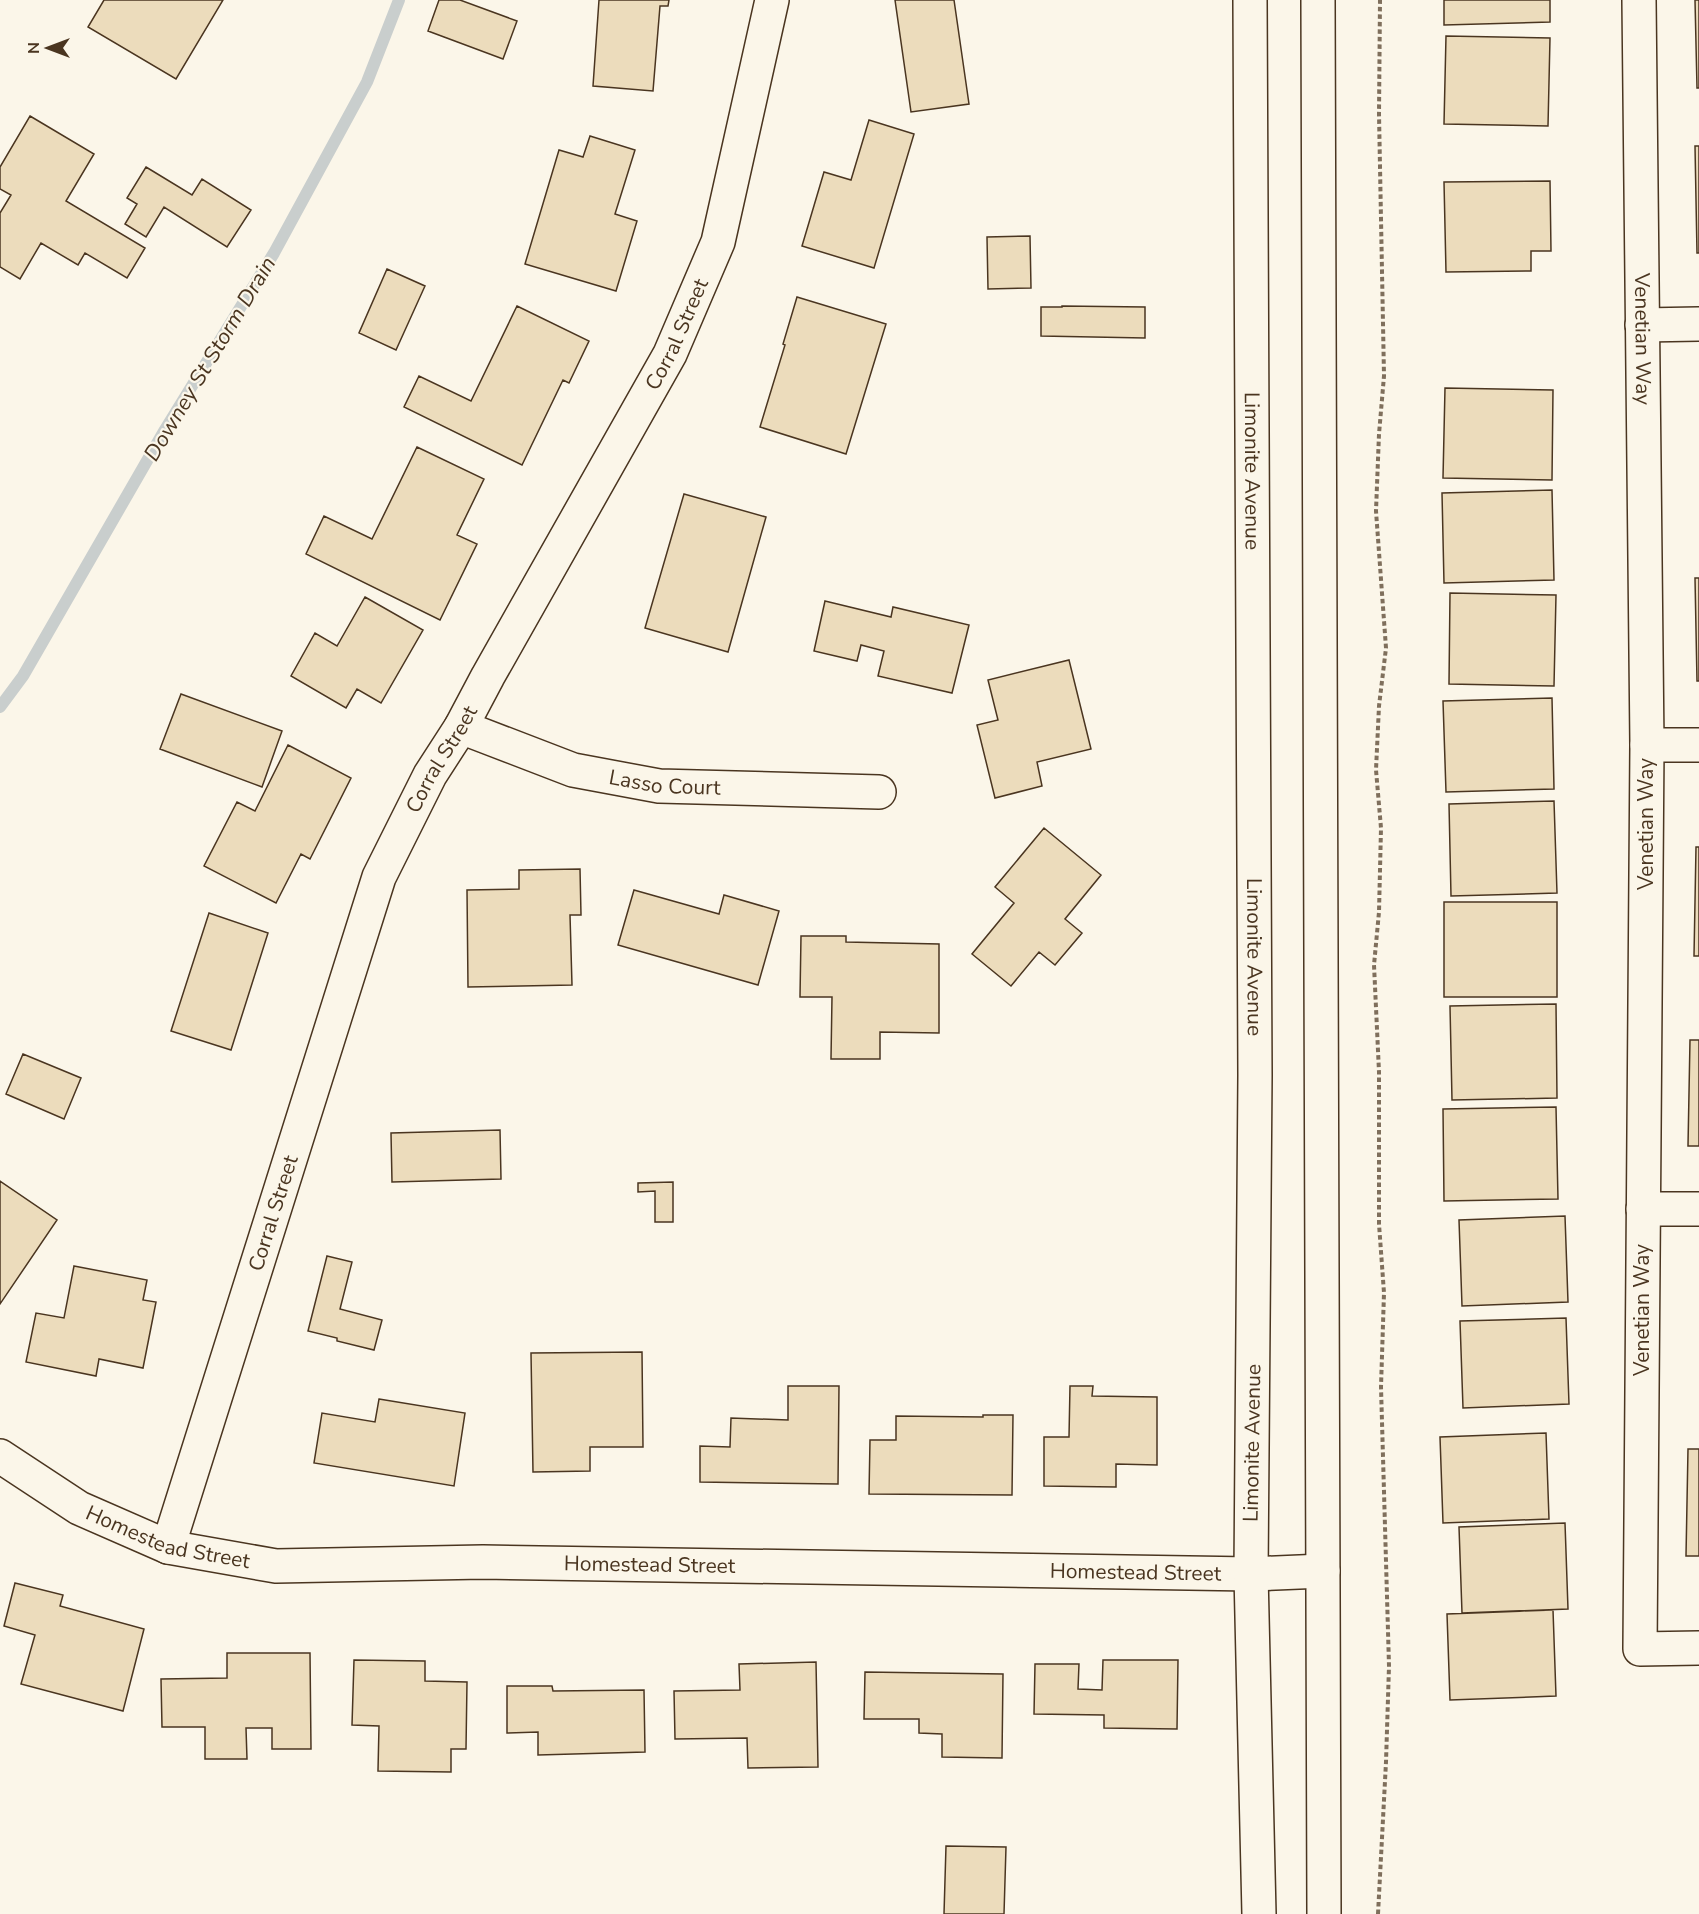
<svg xmlns="http://www.w3.org/2000/svg" width="1699" height="1914" viewBox="0 0 1699 1914" font-family="'Nunito Sans',sans-serif">
<style>
.lines{fill:none;stroke-linecap:round;stroke-linejoin:round}
.stream{stroke:#c9cecd;stroke-width:12}
.building{fill:#ecdcbc;stroke:#4a3520;stroke-width:1.5}
.minor-casing{stroke:#4a3520;stroke-width:36}
.primary-casing{stroke:#4a3520;stroke-width:36}
.path{stroke:#7f6f5c;stroke-width:4;stroke-dasharray:4.5 3;stroke-linecap:butt}
.minor{stroke:#fbf6e9;stroke-width:33}
.primary{stroke:#fbf6e9;stroke-width:33}
.labels{text-anchor:middle;dominant-baseline:central;stroke-width:4.5;stroke-linejoin:round;paint-order:stroke}
.street-label{font-size:21px;fill:#4a3520;stroke:#fbf6e9}
.water-label{font-size:22px;font-style:italic;fill:#4a3520;stroke:#fbf6e9}
</style>
<rect width="100%" height="100%" fill="#fbf6e9"/>
<g class="lines">
<!-- stream -->
<path class="stream" d="M0 707 23 676 163 433 274 253 367 82 399 0"/>
</g>
<!-- building -->
<path class="building" d="M104 0H223L176 79 88 27Z
M439 0H460L517 21 503 59 428 31Z
M599 0H669L668 6H660L653 91 593 86Z
M895 0H954L969 104 911 112Z
M1444 0H1550V22L1444 25Z
M1695 0H1699V88H1697Z
M1446 36 1550 38 1548 126 1444 124Z
M30 116 94 154 66 201 145 248 127 278 85 253 78 265 41 243 20 279 0 267V213L11 195 0 189V167Z
M869 120 914 134 874 268 802 246 824 172 851 180Z
M590 136 635 150 615 214 637 221 616 291 525 264 559 150 583 157Z
M1695 146H1699V253H1697Z
M146 167 192 195 202 179 251 210 227 247 164 207 146 237 125 224 137 204 127 198Z
M1550 181 1551 251H1531V271L1446 272 1444 182Z
M1030 236 1031 288 988 289 987 237Z
M387 269 425 286 396 350 359 333Z
M797 297 886 324 846 454 760 427 785 345 783 344Z
M517 306 589 341 569 383 563 380 522 465 404 407 419 376 471 401Z
M1062 306 1145 307V338L1041 336V307H1062Z
M1445 388 1553 390 1552 480 1443 478Z
M417 447 484 479 457 535 477 544 440 620 306 554 324 516 372 539Z
M1552 490 1554 580 1444 583 1442 493Z
M684 494 766 517 728 652 645 628Z
M1695 578H1699V681H1697Z
M1450 593 1556 595 1554 686 1449 684Z
M365 597 423 630 381 703 357 689 346 708 291 676 315 633 337 646Z
M825 601 891 617 893 607 969 625 952 693 878 676 884 651 861 645 857 661 814 651Z
M1069 660 1091 749 1037 762 1042 786 995 798 977 725 998 720 988 680Z
M181 694 282 731 262 787 160 749Z
M1552 698 1554 789 1446 792 1443 701Z
M288 745 351 778 310 859 301 854 276 903 204 866 237 802 255 811Z
M1554 801 1557 893 1451 896 1449 804Z
M1044 828 1101 875 1065 919 1082 933 1055 965 1039 952 1011 986 972 954 1014 903 995 887Z
M1696 847H1699V956H1694Z
M580 869 581 915H570L572 985 468 987 467 890 519 889V870Z
M634 890 719 914 724 895 779 911 758 985 618 945Z
M1444 902H1557V997H1444Z
M209 913 268 933 231 1050 171 1031Z
M801 936H846V942L939 944V1033L880 1032V1059H831L832 997H800Z
M1556 1004 1557 1098 1452 1100 1450 1006Z
M1690 1040H1699V1146H1688Z
M23 1054 81 1078 64 1119 6 1094Z
M1556 1107 1558 1199 1444 1201 1443 1109Z
M500 1130 501 1179 392 1182 391 1133Z
M0 1181 57 1220 0 1304Z
M673 1182V1222H655V1191L638 1192V1183Z
M1565 1216 1568 1302 1462 1306 1459 1220Z
M327 1256 352 1262 340 1309 382 1320 374 1350 337 1341V1338L308 1331Z
M74 1266 147 1280 143 1300 156 1302 143 1368 99 1359 96 1376 26 1362 36 1313 64 1318Z
M1566 1318 1569 1404 1463 1408 1460 1321Z
M642 1352 643 1447H590V1471L533 1472 531 1353Z
M788 1386H839L838 1484 700 1482V1446L730 1447 731 1418 788 1420Z
M1070 1386H1093L1092 1396 1157 1397V1465L1116 1464V1487L1044 1486V1437H1069Z
M379 1399 465 1413 454 1486 314 1463 322 1413 375 1422Z
M983 1415H1013L1012 1495 869 1494 870 1440H896V1416L983 1417Z
M1546 1433 1549 1519 1443 1523 1440 1437Z
M1688 1449H1699V1556H1686Z
M1565 1523 1568 1609 1462 1613 1459 1527Z
M15 1583 63 1595 60 1606 144 1629 123 1711 21 1684 35 1635 4 1626Z
M1553 1610 1556 1696 1450 1700 1447 1614Z
M227 1653H310L311 1749H272V1728H246L247 1759H205V1727H162L161 1679 227 1678Z
M354 1660 425 1661V1681L467 1682 466 1749H451V1772L378 1771 379 1726 352 1725Z
M1103 1660H1178L1177 1729 1104 1728V1715L1034 1714 1035 1664H1079L1078 1689 1102 1690Z
M816 1662 818 1767 748 1768 747 1738 675 1739 674 1691 740 1690 739 1664Z
M865 1672 1003 1674 1002 1758 942 1757V1734L919 1733V1719H864Z
M507 1686H552L553 1691 644 1690 645 1752 538 1755V1732L507 1733Z
M946 1846 1006 1847 1004 1914H944Z"/>
<g class="lines">
<!-- minor casing -->
<g class="minor-casing">
<g id="minor">
<path id="s1" d="M1639 0 1647 745 1640 1649 1699 1648"/>
<path d="M1642 325 1699 324"/>
<path id="s2" d="M461 727 573 770 659 786 879 792"/>
<path d="M1647 745H1699"/>
<path d="M1643 1209H1699"/>
<path id="s3" d="M0 1456 79 1508 168 1547 276 1566 483 1562 1251 1574 1323 1571"/>
<path id="s4" d="M168 1547 379 877 430 775 461 727 488 676 670 354 718 242 772 0"/>
</g>
</g>
<!-- primary casing -->
<g class="primary-casing">
<g id="primary">
<path id="s5" d="M1250 0 1255 1075 1251 1574 1259 1914"/>
<path d="M1318 0 1324 1914"/>
</g>
</g>
<!-- path -->
<path class="path" d="M1378 1914 1386 1762 1389 1666 1381 1387 1384 1293 1379 1224V1072L1374 965 1379 912 1381 828 1376 770 1379 706 1386 648 1376 511 1379 434 1384 376 1379 114 1380 0"/>
<!-- minor -->
<use href="#minor" class="minor"/>
<!-- primary -->
<use href="#primary" class="primary"/>
</g>
<g class="labels">
<!-- street labels -->
<g class="street-label">
<text stroke="none"><textPath href="#s4" startOffset="1322">Corral Street</textPath></text>
<text stroke="none"><textPath href="#s1" startOffset="339">Venetian Way</textPath></text>
<text stroke="none"><textPath href="#s5" startOffset="471">Limonite Avenue</textPath></text>
<text stroke="none"><textPath href="#s4" startOffset="836">Corral Street</textPath></text>
<text stroke="none"><textPath href="#s2" startOffset="213">Lasso Court</textPath></text>
<text transform="translate(1646 824) rotate(-90)">Venetian Way</text>
<text stroke="none"><textPath href="#s5" startOffset="957">Limonite Avenue</textPath></text>
<text stroke="none"><textPath href="#s4" startOffset="350">Corral Street</textPath></text>
<text transform="translate(1642 1310) rotate(-90)">Venetian Way</text>
<text transform="translate(1252 1443) rotate(-89)">Limonite Avenue</text>
<text stroke="none"><textPath href="#s3" startOffset="189">Homestead Street</textPath></text>
<text stroke="none"><textPath href="#s3" startOffset="675">Homestead Street</textPath></text>
<text stroke="none"><textPath href="#s3" startOffset="1161">Homestead Street</textPath></text>
</g>
<!-- water labels -->
<g class="water-label">
<text transform="translate(210 359) rotate(-59)">Downey St Storm Drain</text>
</g>
</g>
<!-- north arrow -->
<g transform="translate(48 48) rotate(270)" stroke="#fbf6e9" stroke-width="4.5" paint-order="stroke">
<path d="M0-4.5L10 22L0 15L-10 22Z" fill="#4a3520"/>
<text y="-9" font-size="16" font-weight="bold" text-anchor="middle" fill="#4a3520">N</text>
</g>
</svg>
